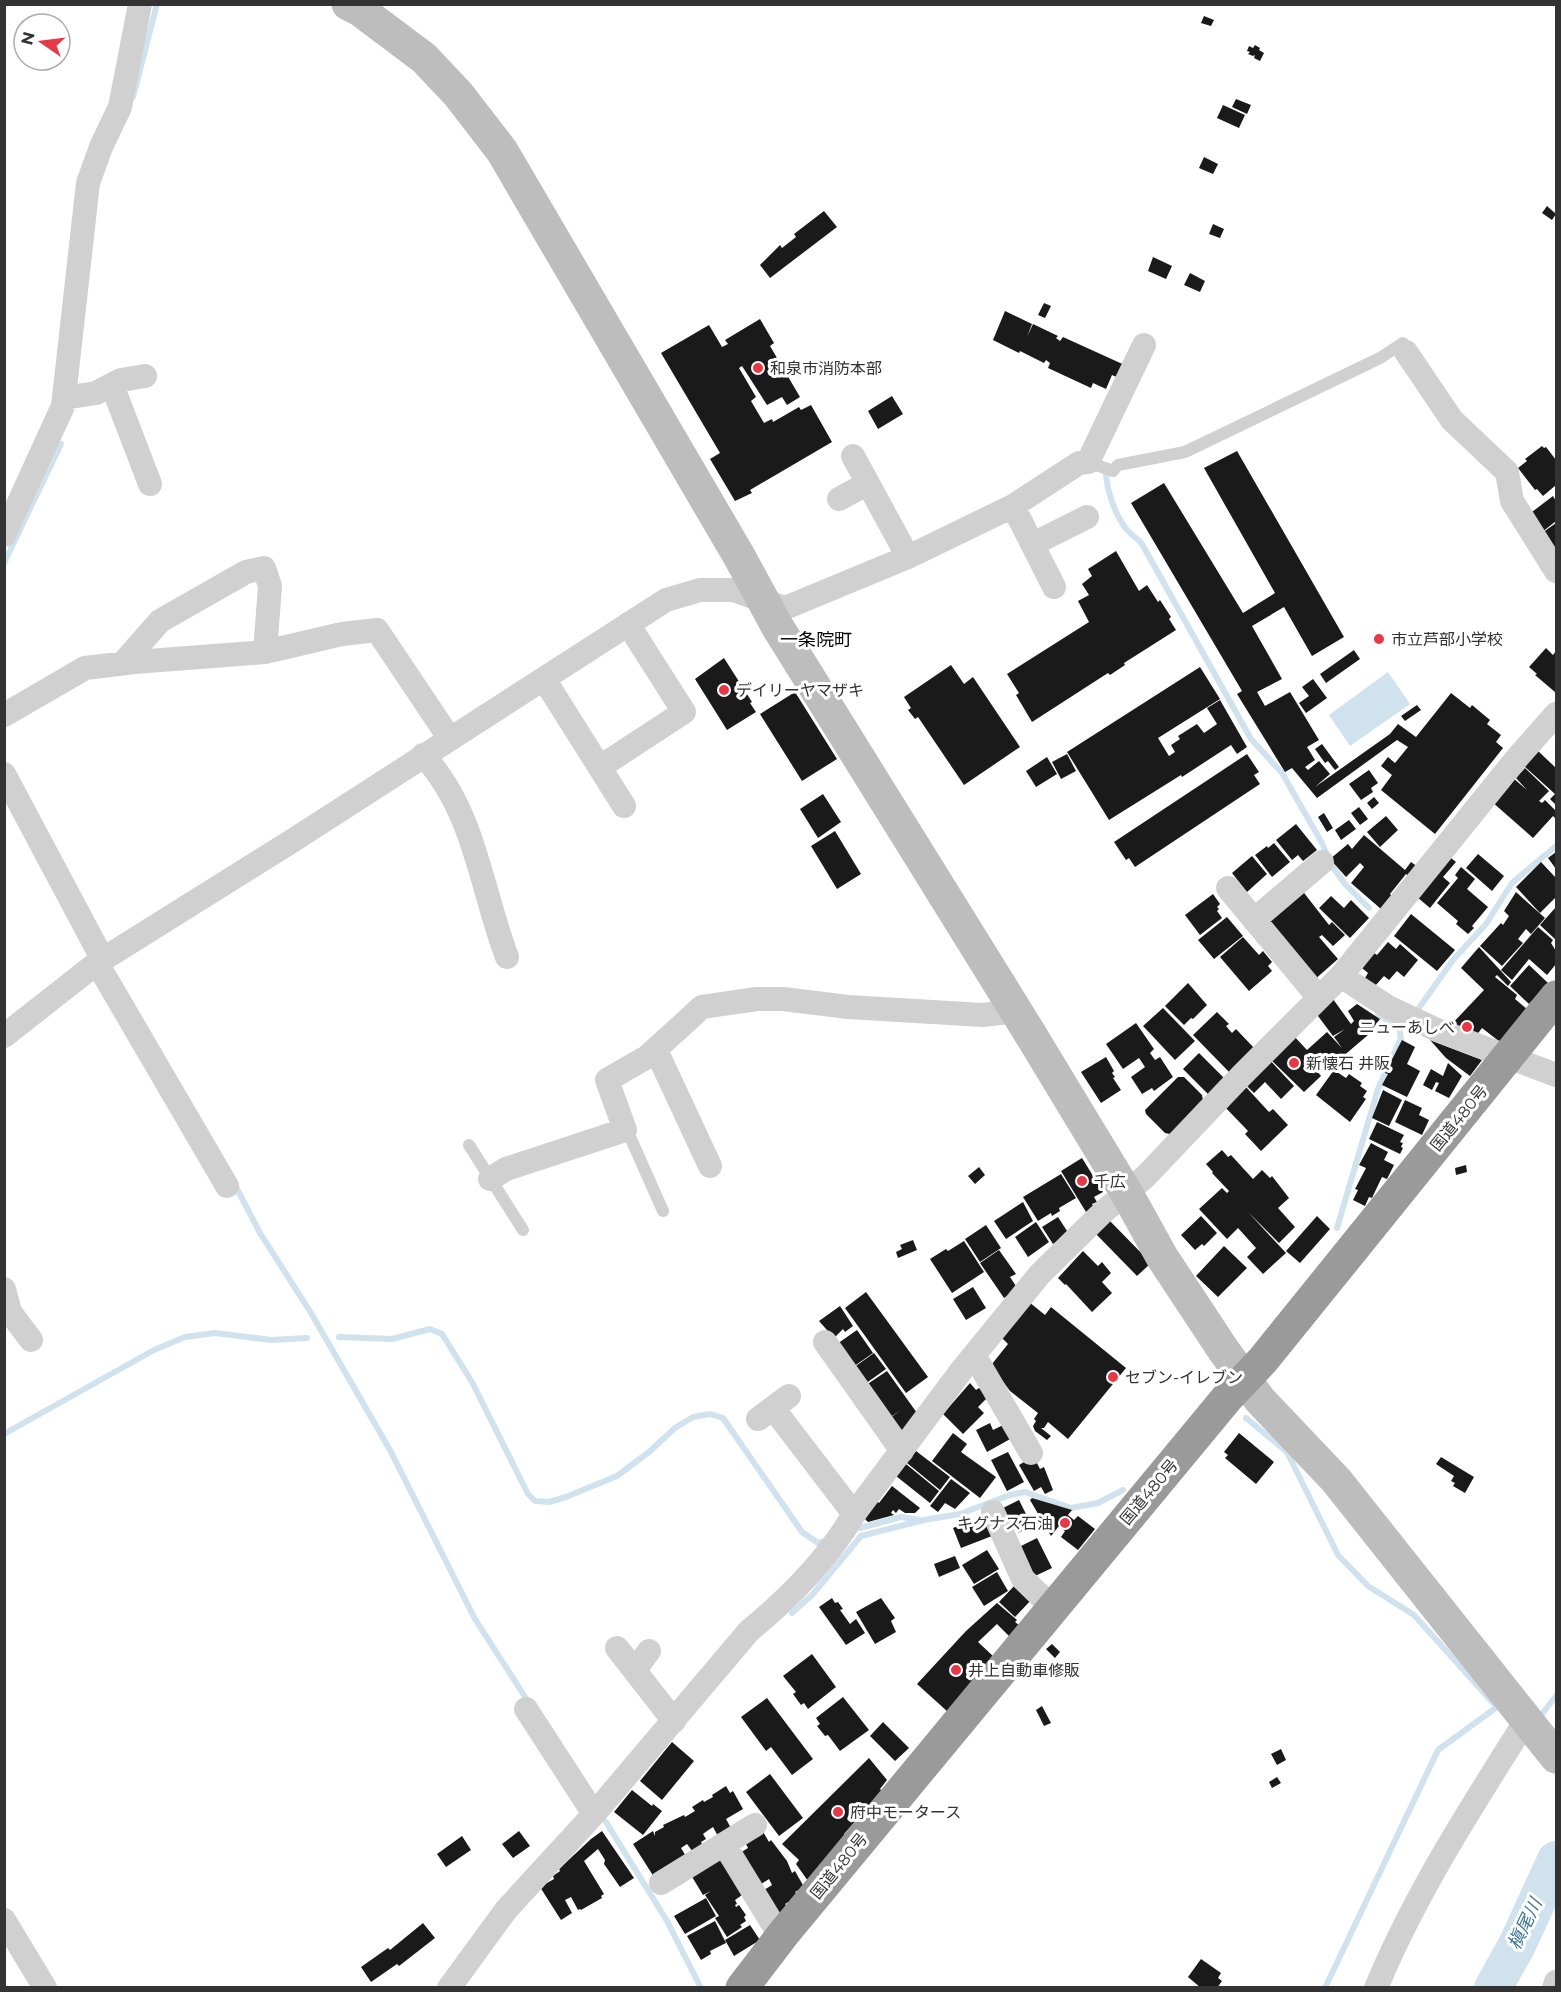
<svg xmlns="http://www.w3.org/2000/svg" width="1561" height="1992" viewBox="0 0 1561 1992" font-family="Montserrat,'Noto Sans JP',sans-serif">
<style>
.water{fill:#cfe2ee}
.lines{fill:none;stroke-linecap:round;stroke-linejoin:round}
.stream{stroke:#cfe2ee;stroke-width:6}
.river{stroke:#cfe2ee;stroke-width:38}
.building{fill:#1a1a1a}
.lane{stroke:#d0d0d0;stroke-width:12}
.street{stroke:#d0d0d0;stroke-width:24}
.secondary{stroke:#bdbdbd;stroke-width:33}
.highway{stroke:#9a9a9a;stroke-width:33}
.poi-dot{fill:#e63946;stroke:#fff;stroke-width:2}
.labels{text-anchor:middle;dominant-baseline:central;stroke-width:6;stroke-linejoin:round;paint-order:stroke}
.poi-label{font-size:16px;fill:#333;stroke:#fff;text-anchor:start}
.street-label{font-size:16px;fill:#333;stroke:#fff}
.neighbourhood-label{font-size:18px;fill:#000;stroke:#fff}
.water-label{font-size:18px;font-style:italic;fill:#3f7597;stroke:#fff}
</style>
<rect width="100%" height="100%" fill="#fff"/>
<!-- water -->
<path class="water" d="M1388 672 1410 704 1350 746 1329 715Z"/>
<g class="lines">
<!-- stream -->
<path class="stream" d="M133 97 157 4
M1106 472C1106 489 1116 518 1128 531 1132 535 1138 539 1142 544L1251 739 1282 773 1322 843 1330 863 1345 884 1369 908
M4 563 61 444
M1416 1012 1453 960 1486 924 1512 883 1556 846
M235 1185 260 1233 311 1313 390 1450 475 1619 529 1703
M1337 1228 1378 1089 1401 1038 1399 1029 1378 1014
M339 1337 392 1339 430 1329 442 1334 472 1382 528 1494 535 1501 549 1502 566 1497 617 1476 649 1452 675 1428 693 1417 710 1414 723 1418 802 1532 818 1543 825 1541
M1246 1418 1287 1452 1338 1555 1368 1586 1414 1615 1493 1703
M4 1434 154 1350 185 1337 215 1333 271 1340 307 1338
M860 1528 901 1517 920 1520
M792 1613 813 1594 861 1536 924 1520 960 1514 1010 1495 1025 1492 1071 1508 1098 1503 1123 1490
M1542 1714 1556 1696
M606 1822 667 1921 701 1988
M1325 1988 1438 1750 1497 1707"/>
<!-- river -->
<path class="river" d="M1493 1988 1517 1945 1556 1860"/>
</g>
<!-- building -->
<path class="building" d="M1204 16 1214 20 1211 26 1201 23Z
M1255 45 1260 48 1259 50 1264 53 1260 61 1254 58 1255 55 1253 56 1248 54 1250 52 1247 51 1249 46 1253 48Z
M1236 99 1251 105 1247 114 1232 107Z
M1223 105 1245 115 1239 128 1217 118Z
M1204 157 1218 164 1213 174 1199 168Z
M1547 206 1556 214 1552 220 1542 213Z
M824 211 837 227 770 278 760 265 780 245 782 248 796 237 794 234Z
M1213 224 1224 229 1220 238 1209 234Z
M1153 257 1172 266 1166 279 1148 271Z
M1190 273 1205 281 1200 292 1184 285Z
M1044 303 1051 306 1045 318 1038 315Z
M1005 311 1032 324 1027 337 1033 324 1058 336 1056 338 1060 341 1063 337 1129 367 1123 380 1112 375 1106 389 1093 383 1091 388 1048 368 1050 363 1046 360 1044 363 1020 351 1019 353 993 340Z
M760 319 774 343 770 346 800 397 787 405 782 397 767 405 742 366 739 368 756 397 751 401 764 423 772 419 773 422 799 407 801 410 811 405 832 442 750 490 752 493 735 501 710 459 720 453 661 353 709 325 722 347 728 344 725 340Z
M892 396 903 414 878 429 868 411Z
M1542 446 1544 448 1546 447 1556 460V485L1543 496 1537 489 1535 490 1518 468 1527 461 1525 459Z
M1237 451 1344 637 1312 656 1284 607 1252 626 1282 679 1257 692 1265 706 1290 692 1319 740 1307 747 1315 760 1305 767 1308 770 1319 761 1330 774 1315 787 1390 734 1398 724 1416 737 1451 693 1470 708 1472 705 1490 720 1487 724 1501 735 1496 742 1503 748 1435 834 1381 790 1392 775 1381 766 1388 757 1395 763 1408 747 1397 740 1317 798 1292 768 1285 772 1237 694 1242 691 1131 503 1164 483 1243 613 1275 593 1204 468Z
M1553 496 1556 501V521L1541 533 1528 515Z
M1556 523V558L1542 533Z
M1116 551 1139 591 1147 585 1158 602 1160 600 1171 617 1169 619 1176 630 1124 663 1125 665 1110 675 1108 673 1032 722 1016 695 1019 693 1007 674 1089 622 1078 601 1089 595 1082 584 1092 576 1088 569Z
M1546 648 1553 655 1556 651V690L1555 692 1535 675 1537 674 1529 667Z
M1354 650 1360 659 1326 683 1320 674Z
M724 658 752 702 750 703 756 712 727 730 695 679Z
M951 665 964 684 973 677 1020 747 964 785 918 717 915 719 908 710 911 708 904 697Z
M1200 667 1220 699 1158 738 1169 756 1175 752 1171 745 1180 739 1178 736 1197 724 1204 733 1217 724 1207 708 1220 700 1247 747 1237 754 1231 745 1182 777 1181 775 1109 820 1067 752Z
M1313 679 1327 698 1306 713 1299 703 1309 696 1302 687Z
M795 692 837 759 802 781 760 714Z
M1417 705 1421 710 1405 721 1401 716Z
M1322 744 1339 767 1335 770 1328 761 1325 763 1315 749Z
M1537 750 1556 768V805L1550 799 1555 794 1523 765Z
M1067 754 1076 771 1061 779 1052 762Z
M1247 754 1259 772 1254 775 1260 784 1135 867 1129 858 1126 860 1114 842Z
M1047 757 1057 774 1036 787 1026 771Z
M1525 768 1549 791 1539 801 1542 803 1545 800 1556 811V819L1553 816 1533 838 1491 801 1512 777 1527 790 1516 778Z
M1369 770 1378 783 1371 788 1373 792 1361 800 1349 784Z
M823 794 841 822 818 838 800 809Z
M1374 797 1379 803 1372 809 1367 803Z
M1359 807 1368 819 1360 825 1351 813Z
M1324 813 1333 828 1327 832 1318 817Z
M1386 816 1398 830 1380 847 1367 832Z
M1349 820 1356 829 1341 840 1335 830Z
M1296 824 1317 850 1303 861 1298 855 1292 860 1276 840Z
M835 831 861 874 837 889 811 846Z
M1364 835 1405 870 1411 862 1418 867 1410 877 1406 874 1390 894 1392 896 1381 909 1351 883 1364 867 1360 863 1346 877 1330 859 1348 844 1352 849Z
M1274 843 1290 862 1272 877 1255 855 1267 846 1268 848Z
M1556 852V869L1548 858Z
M1478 854 1504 876 1492 891 1466 868Z
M1252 856 1267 874 1247 892 1232 873Z
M1451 858 1456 862 1443 877 1450 883 1430 908 1417 897Z
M1541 862 1556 878V897L1540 913 1516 887Z
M1461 867 1475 879 1467 889 1488 907 1472 926 1474 928 1468 934 1456 924 1458 921 1437 903 1458 878 1455 875Z
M1301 889 1329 925 1332 922 1345 935 1333 946 1322 935 1319 937 1338 959 1313 981 1265 919Z
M1516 892 1545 918 1531 934 1526 929 1518 939 1523 943 1502 966 1480 946 1501 923 1503 925 1509 916 1504 911Z
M1213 894 1220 904 1217 907 1219 909 1217 911 1222 918 1200 935 1185 915Z
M1331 896 1344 908 1351 900 1369 918 1350 938 1319 908Z
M1556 907V940L1540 925Z
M1411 914 1455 950 1437 971 1394 936Z
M1227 917 1243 936 1214 959 1198 940Z
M1538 927 1553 940 1551 943 1556 951V964L1547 975 1529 959 1512 980 1501 970Z
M1243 937 1259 955 1263 951 1272 962 1268 966 1272 971 1249 991 1220 957Z
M1388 942 1396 949 1400 944 1418 960 1404 977 1397 971 1389 980 1384 976 1375 986 1365 978 1368 973 1362 968 1374 953 1377 955Z
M1479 947 1511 982 1508 986 1497 975 1495 977 1517 995 1515 999 1527 1009 1500 1042 1482 1028 1476 1036 1449 1027 1484 990 1461 968Z
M1529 965 1548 983 1529 1004 1510 986Z
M1188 983 1207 1005 1193 1019 1191 1018 1184 1025 1165 1006Z
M1333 999 1351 1024 1354 1021 1348 1011 1357 1004 1380 1019 1368 1035 1327 1070 1317 1060 1312 1065 1321 1076 1304 1092 1268 1057 1292 1034 1307 1050 1327 1032 1342 1048 1334 1037 1345 1029 1333 1036 1315 1012Z
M1163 1008 1195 1041 1175 1060 1143 1026Z
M1217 1012 1229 1024 1226 1026 1232 1033 1236 1029 1255 1049 1229 1072 1193 1035Z
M1136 1023 1154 1049 1150 1053 1155 1060 1160 1057 1173 1077 1154 1091 1152 1088 1142 1094 1131 1077 1145 1067 1139 1058 1123 1069 1106 1044Z
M1402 1040 1415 1047 1407 1064 1420 1071 1407 1097 1382 1085 1388 1074 1385 1073Z
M1430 1040 1482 1060 1470 1076 1446 1058Z
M1199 1053 1226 1080 1210 1096 1183 1069Z
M1106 1057 1114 1071 1112 1073 1115 1077 1113 1078 1121 1090 1101 1103 1081 1072Z
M1268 1058 1294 1086 1281 1099 1265 1082 1254 1093 1243 1082Z
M1448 1063 1462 1076 1449 1098 1435 1091 1439 1083 1436 1082 1432 1090 1423 1085 1431 1069 1443 1076Z
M1334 1070 1346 1078 1349 1074 1362 1083 1360 1086 1367 1091 1363 1097 1366 1099 1350 1122 1316 1095Z
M1178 1077H1184L1202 1095 1203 1100 1170 1134 1165 1133 1146 1114 1145 1110Z
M1245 1086 1269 1112 1273 1109 1288 1125 1261 1151 1245 1134 1248 1131 1224 1106Z
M1383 1090 1402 1100 1389 1126 1372 1118Z
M1405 1100 1422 1108 1419 1115 1429 1120 1422 1135 1395 1122Z
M1377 1122 1404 1135 1400 1142 1403 1143 1401 1147 1403 1148 1400 1154 1369 1139Z
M1371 1143 1388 1152 1384 1160 1394 1165 1387 1179 1382 1177 1372 1198 1369 1197 1365 1206 1353 1200 1358 1190 1355 1189 1366 1168 1359 1165Z
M1222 1150 1228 1157 1231 1155 1253 1179 1262 1170 1270 1178 1272 1176 1289 1198 1278 1208 1295 1227 1279 1243 1248 1212 1286 1253 1263 1274 1247 1257 1256 1248 1238 1228 1227 1239 1199 1209 1222 1188 1227 1193 1229 1191 1212 1173 1213 1172 1206 1164Z
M1082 1158 1103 1192 1094 1197 1097 1202 1092 1204 1094 1207 1086 1212 1061 1171Z
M1466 1165 1467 1172 1456 1175 1455 1168Z
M979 1167 985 1175 975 1184 968 1176Z
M1061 1174 1076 1198 1059 1208 1060 1211 1052 1216 1051 1213 1038 1221 1023 1197Z
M1023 1202 1033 1221 1006 1239 994 1221Z
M1201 1216 1217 1233 1204 1246 1202 1244 1195 1250 1181 1235Z
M1317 1216 1330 1229 1300 1263 1286 1251Z
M1058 1217 1069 1234 1053 1244 1042 1227Z
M1110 1221 1151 1263 1137 1276 1096 1234Z
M1036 1222 1049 1242 1028 1257 1015 1237Z
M986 1225 1001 1248 980 1262 965 1239Z
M913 1240 917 1250 898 1258 896 1252 902 1249 900 1245Z
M964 1241 984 1272 952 1293 930 1259 946 1249 948 1251Z
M1224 1246 1247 1268 1218 1297 1196 1276Z
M999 1250 1016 1274 1010 1277 1018 1289 1004 1298 980 1263Z
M1083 1251 1098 1266 1102 1262 1111 1273 1102 1282 1112 1293 1092 1312 1066 1284 1065 1285 1058 1278Z
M973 1287 986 1308 966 1320 953 1299Z
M866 1292 928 1377 906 1393 845 1308Z
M1029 1302 1045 1315 1051 1307 1126 1368 1068 1439 1048 1422 1044 1428H1041L1051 1436 1047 1440 1035 1431 1033 1426 1036 1421 1034 1419 1038 1413 1010 1391 993 1368 992 1364 1008 1344 1000 1336Z
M840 1306 853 1326 845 1332 843 1329 834 1338 819 1321Z
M857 1330 873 1353 853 1367 837 1344Z
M874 1353 886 1369 865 1384 853 1368Z
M887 1371 922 1420 903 1437 890 1418 901 1410 889 1418 866 1385Z
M970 1383 976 1390 979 1388 988 1397 978 1407 984 1413 963 1434 943 1414Z
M990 1423 993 1430 1005 1424 1012 1438 987 1452 976 1430Z
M953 1433 967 1444 961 1452 996 1477 980 1498 932 1461Z
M1239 1433 1274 1462 1256 1484 1225 1458 1228 1455 1224 1452Z
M916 1451 950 1477 940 1490 907 1463Z
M1008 1452 1024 1482 1007 1491 991 1460Z
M1441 1457 1474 1477 1465 1493 1453 1486 1455 1483 1451 1481 1454 1476 1436 1464Z
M1029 1459H1035L1040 1469 1044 1467 1053 1490 1045 1494 1041 1487 1034 1491 1019 1465Z
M906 1464 939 1491 930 1503 896 1476Z
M951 1479 970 1493 955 1509 945 1503 938 1512 930 1506Z
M892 1486 920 1508 915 1513H905L899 1509 896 1513 893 1510 891 1513 894 1515 868 1522 865 1519 877 1501 879 1503Z
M1032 1498 1072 1510 1068 1515 1074 1520 1078 1516 1095 1529 1078 1550 1061 1537 1065 1531 1059 1526 1051 1536 1030 1500Z
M1019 1500 1032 1526 1018 1533 1016 1528 1010 1532 999 1510Z
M984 1516 992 1536 961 1548 953 1528Z
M1037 1538 1052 1568 1035 1576 1017 1548Z
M987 1550 999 1569 974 1584 962 1565Z
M955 1556 960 1568 939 1577 934 1564Z
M997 1572 1008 1591 984 1606 972 1587Z
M1016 1584 1032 1599 1015 1617 999 1602Z
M832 1598 835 1603 838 1602 843 1609 840 1610 850 1624 856 1619 865 1633 846 1645 819 1607Z
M881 1598 895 1618 891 1621 896 1632 875 1644 856 1612Z
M997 1603 1017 1620 1015 1622 1019 1625 1009 1636 997 1624 978 1642 994 1657 948 1712 917 1684 966 1631Z
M1052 1644 1060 1652 1055 1658 1046 1649Z
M812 1654 836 1687 808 1709 804 1703 801 1705 793 1694 796 1692 783 1676Z
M843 1697 869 1730 840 1751 828 1735 825 1736 817 1726 820 1724 816 1718Z
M767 1698 813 1759 792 1775 771 1747 766 1751 741 1717Z
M1042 1706 1051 1723 1044 1726 1036 1710Z
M883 1722 909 1748 895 1761 870 1736Z
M672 1742 694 1761 662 1800 640 1781Z
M1281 1749 1286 1760 1277 1765 1271 1754Z
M869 1758 887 1780 880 1789 882 1791 844 1834 845 1836 808 1881 796 1864 799 1860 782 1844Z
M770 1774 803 1818 779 1836 746 1792Z
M1277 1777 1281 1783 1272 1788 1269 1782Z
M726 1786 730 1793 733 1791 743 1809 726 1819 732 1830 719 1838 713 1827 707 1831 703 1834 706 1839 701 1842 703 1846 693 1852 687 1844 681 1848 687 1858 654 1877 633 1844 653 1831 655 1836V1832L664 1827 663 1825 684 1815 685 1817 695 1811 692 1807 703 1800 704 1802 713 1797 712 1795Z
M632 1790 652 1806 653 1804 662 1811 643 1835 614 1812Z
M762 1830 769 1842 771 1840 787 1861 792 1873 795 1871 804 1887 795 1892 797 1894 794 1899 785 1904 787 1906 778 1915 764 1890 772 1885 769 1879 761 1884 740 1853 748 1848 746 1844Z
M519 1831 530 1846 513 1858 502 1844Z
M602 1831 634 1878 620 1887 604 1864 605 1860 598 1849 584 1861 604 1894 601 1896 602 1898 581 1910 580 1909 578 1910 571 1897 565 1900 572 1913 561 1920 540 1887 554 1879 553 1876 560 1871 559 1869 591 1839Z
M462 1836 471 1850 446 1867 437 1854Z
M720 1858 742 1895 735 1900 737 1904 735 1905 736 1907 739 1905 746 1915 744 1917 746 1921 740 1925 742 1927 727 1937 715 1918 719 1916 705 1895 711 1891 703 1895 691 1875Z
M706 1898 716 1916 685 1934 674 1916Z
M715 1921 726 1943 710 1951 711 1954 701 1960 687 1936Z
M423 1923 435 1938 399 1966 397 1964 371 1982 361 1967 388 1948 390 1950Z
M750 1925 760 1940 734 1956 725 1940Z
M1201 1959 1221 1973 1218 1978 1222 1981 1217 1988H1201L1188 1977Z"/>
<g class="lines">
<!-- lane -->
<path class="lane" d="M1088 462 1113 471 1118 465 1185 452 1380 358 1403 343
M625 1130 631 1139 663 1211
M469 1145 523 1230"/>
<!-- street -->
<path class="street" d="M1406 352 1452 420 1507 472 1512 501 1556 571
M112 385 150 484
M64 398 96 393 121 380 145 376
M853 456 908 557
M839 499 868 483
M1013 506 1054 587
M4 535 63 406 88 183 101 147 120 107 140 4
M1033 544 1087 517
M123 663 160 621 246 572 264 568 270 586 265 652
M544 679 624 806
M4 715 85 668 135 662 265 652 342 634 377 630 450 739
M423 755C475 811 481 889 507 957
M600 767 684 712 628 624
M4 774 103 960
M1228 888 1319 998
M1254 920 1322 862
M97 963 227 1186
M1341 976 1388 1007 1437 1030 1556 1075
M4 1036 97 963 292 841 666 600 700 590H733L785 608 908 557 1013 506 1079 463 1088 462 1144 345
M656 1050 710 1166
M490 1179 506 1169 625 1130 607 1080 647 1057 702 1007 757 999H783L848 1007 983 1015 1016 1011
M4 1289 10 1312 31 1340
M825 1342 902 1451
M974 1355 1031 1453
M773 1408 854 1514
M758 1419 789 1396
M993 1512 1023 1579 1052 1607
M617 1648 674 1721
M635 1670 649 1651
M526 1709 594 1814
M724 1844 774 1926 784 1933
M661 1883 755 1825
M4 1920 45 1988
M449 1988 506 1910 594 1814 749 1631C789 1598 828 1559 854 1514L961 1371 1040 1274 1103 1212 1145 1177 1241 1076 1341 976 1517 758 1556 714
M1376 1988C1416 1892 1472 1806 1527 1719
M1554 1988 1556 1982"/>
<!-- secondary -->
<path class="secondary" d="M348 4 360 10 424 58 458 94 502 151 739 556 777 626 1026 1027 1126 1192 1162 1257 1224 1351 1260 1400 1336 1480 1556 1757"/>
<!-- highway -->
<path class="highway" d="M742 1988 784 1933 1227 1398 1263 1360 1556 997"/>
</g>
<!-- markers -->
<g class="poi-dot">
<circle cx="758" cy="368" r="6"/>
<circle cx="1379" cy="639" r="6"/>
<circle cx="724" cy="690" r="6"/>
<circle cx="1467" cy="1027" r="6"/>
<circle cx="1294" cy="1063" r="6"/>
<circle cx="1082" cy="1181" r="6"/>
<circle cx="1113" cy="1377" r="6"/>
<circle cx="1065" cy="1523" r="6"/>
<circle cx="956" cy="1670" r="6"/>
<circle cx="838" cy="1812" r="6"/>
</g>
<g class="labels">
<!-- poi labels -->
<g class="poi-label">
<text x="770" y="368">和泉市消防本部</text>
<text x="1391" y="639">市立芦部小学校</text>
<text x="736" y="690">デイリーヤマザキ</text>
<text x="1455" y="1027" text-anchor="end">ニューあしべ</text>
<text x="1306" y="1063">新懐石 井阪</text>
<text x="1094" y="1181">千広</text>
<text x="1125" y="1377">セブン-イレブン</text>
<text x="1053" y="1523" text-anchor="end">キグナス石油</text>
<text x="968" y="1670">井上自動車修販</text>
<text x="850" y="1812">府中モータース</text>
</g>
<!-- street labels -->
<g class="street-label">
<text transform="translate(1459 1118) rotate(-51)">国道480号</text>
<text transform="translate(1149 1492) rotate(-50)">国道480号</text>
<text transform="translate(839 1866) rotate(-51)">国道480号</text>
</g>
<!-- neighbourhood labels -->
<g class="neighbourhood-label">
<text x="816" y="640">一条院町</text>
</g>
<!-- water labels -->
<g class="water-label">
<text transform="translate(1525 1924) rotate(-64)">槇尾川</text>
</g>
</g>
<!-- border -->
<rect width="1561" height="1992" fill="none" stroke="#333333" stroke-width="12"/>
<!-- north arrow -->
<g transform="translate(42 42) rotate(284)"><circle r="28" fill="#ffffff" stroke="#adadad" stroke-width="1.5"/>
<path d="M0-4.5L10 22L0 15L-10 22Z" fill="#e63946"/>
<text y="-9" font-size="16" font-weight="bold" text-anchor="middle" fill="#333333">N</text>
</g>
</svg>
